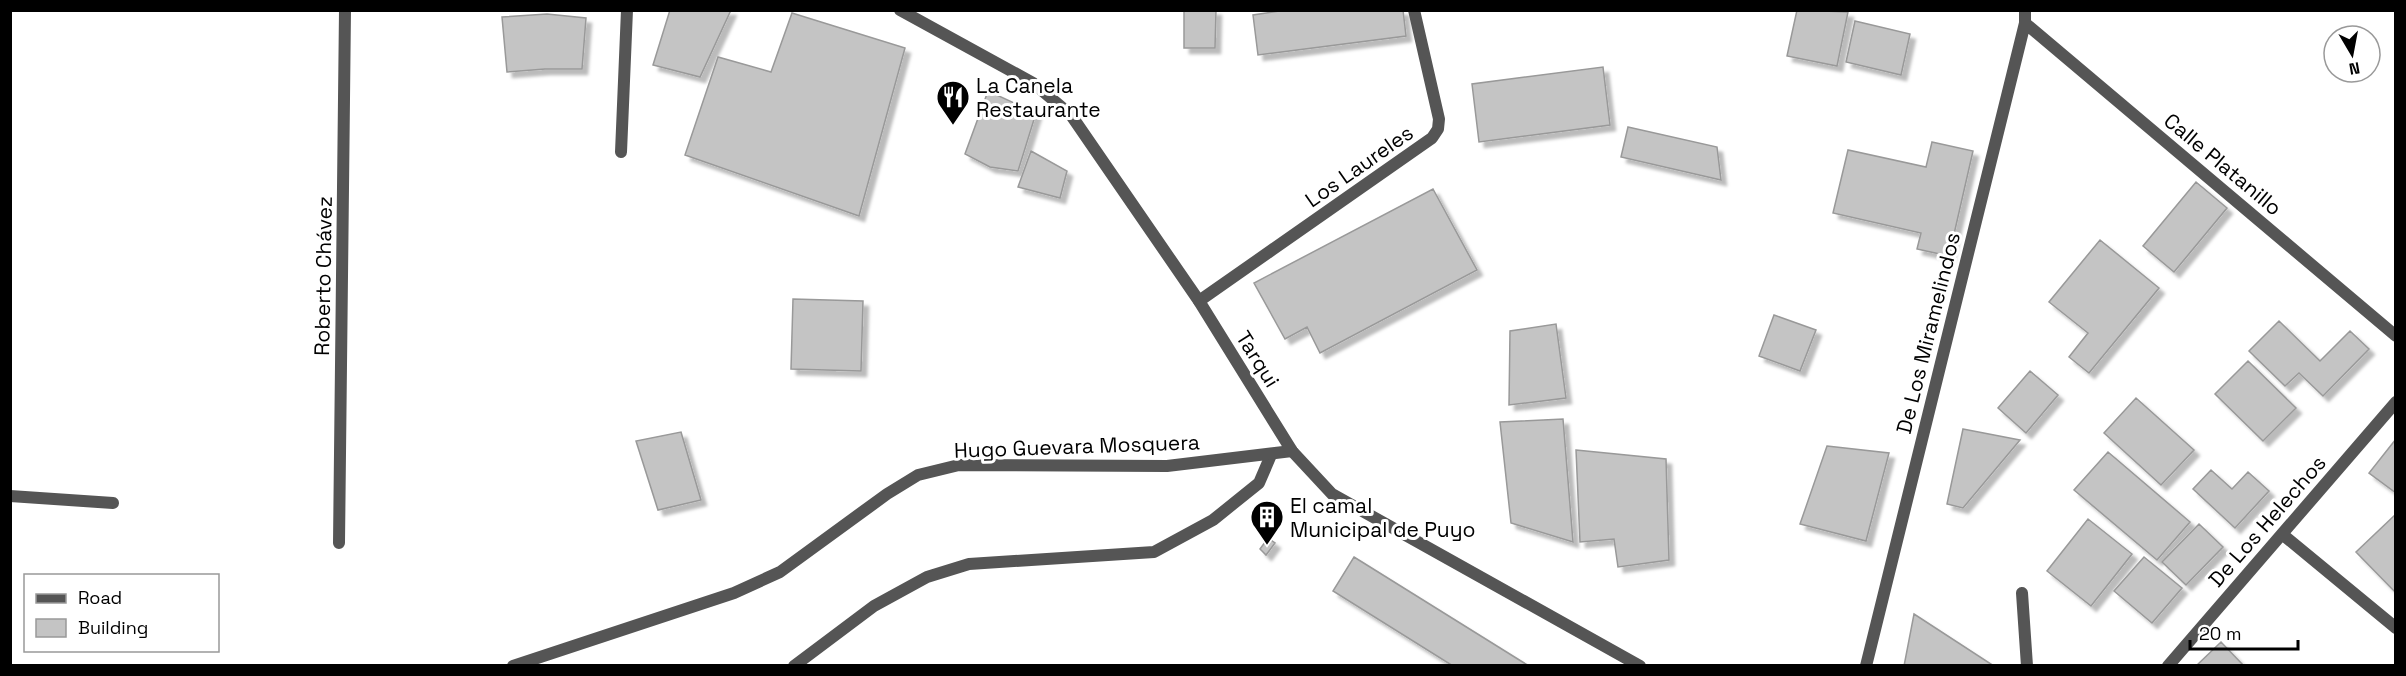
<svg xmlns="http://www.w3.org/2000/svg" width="2406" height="676" viewBox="0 0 2406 676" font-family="'Space Grotesk',sans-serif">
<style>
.building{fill:#c4c4c4;stroke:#999;stroke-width:1.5;filter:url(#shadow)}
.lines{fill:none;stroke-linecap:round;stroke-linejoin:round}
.service{stroke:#555;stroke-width:12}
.minor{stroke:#555;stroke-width:12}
.tertiary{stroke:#555;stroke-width:12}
.labels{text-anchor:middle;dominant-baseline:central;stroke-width:6;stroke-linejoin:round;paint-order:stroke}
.poi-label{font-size:21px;fill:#000;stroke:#fff;text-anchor:start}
.street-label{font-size:21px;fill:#000;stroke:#fff}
</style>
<defs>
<filter id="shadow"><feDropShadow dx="5.5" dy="5.5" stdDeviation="1.5" flood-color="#0004"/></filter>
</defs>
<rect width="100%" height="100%" fill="#fff"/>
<!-- building -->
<path class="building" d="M670 10H731L700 77 653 65Z
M1184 10H1216L1215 48H1184Z
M1286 10H1403L1406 36 1258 55 1253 15Z
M1797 10 1848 12 1837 66 1787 56Z
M792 13 905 48 859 216 685 155 718 57 771 72Z
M547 14 586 18 582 69H545L507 72 502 17Z
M1855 21 1910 34 1901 75 1846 62Z
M1603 67 1610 125 1479 142 1472 84Z
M988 91 1036 113 1018 171 990 167 965 154Z
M1628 127 1717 147 1721 180 1621 157Z
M1932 142 1973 151 1949 256 1917 249 1921 233 1833 213 1848 150 1926 167Z
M1031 151 1067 171 1060 198 1018 187Z
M2196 182 2227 208 2174 272 2143 246Z
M1433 189 1477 270 1320 353 1307 327 1285 339 1254 283Z
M2100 240 2159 288 2089 373 2069 357 2088 333 2049 302Z
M793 299 863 301 861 371 791 369Z
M1774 315 1816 330 1800 371 1759 356Z
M2279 321 2320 361 2350 331 2369 349 2323 396 2299 373 2285 386 2249 351Z
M1556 324 1566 398 1509 405 1510 331Z
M2248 361 2296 408 2263 441 2215 394Z
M2030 371 2058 395 2026 433 1998 408Z
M2136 398 2194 450 2161 485 2104 433Z
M1563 419 1573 542 1511 523 1500 422Z
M1963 429 2020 440 1963 508 1947 504Z
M681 432 701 500 658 510 636 441Z
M2396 439V493L2369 473Z
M1827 446 1889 453 1866 541 1800 524Z
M1576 450 1666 459 1669 560 1618 567 1614 539 1580 542Z
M2108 452 2190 522 2157 560 2074 490Z
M2211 470 2232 489 2248 472 2269 491 2235 528 2193 489Z
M2396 514V593L2356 552Z
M2088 519 2132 554 2091 606 2047 571Z
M2199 524 2223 547 2186 585 2162 562Z
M1268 538 1275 543 1266 555 1260 549Z
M1354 557 1529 666H1453L1333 591Z
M2144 557 2182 588 2152 623 2114 591Z
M1914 614 1994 666H1904Z
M2221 642 2244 666H2196Z"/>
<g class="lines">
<!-- service -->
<path class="service" d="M794 666 874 606 927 577 969 564 1154 552 1213 520 1259 483 1271 455"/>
<!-- minor -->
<path class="minor" d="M2025 23 2396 336
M621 152 627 10
M1199 301 1432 138 1438 129 1439 119 1414 10
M10 496 113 503
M2282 534 2396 628
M339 543 345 10
M2022 593 2027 666
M513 666 734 593 780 572 887 494 918 475 959 465 1167 466 1292 451
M1866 666 2025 23V10
M2168 666 2396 402"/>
<!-- tertiary -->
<path class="tertiary" d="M900 10 1033 83 1071 115 1199 301 1292 451 1332 494 1640 666"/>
</g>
<!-- icons -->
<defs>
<g id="restaurant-pin" transform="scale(1.725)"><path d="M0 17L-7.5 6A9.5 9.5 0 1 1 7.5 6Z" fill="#000" stroke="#fff"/><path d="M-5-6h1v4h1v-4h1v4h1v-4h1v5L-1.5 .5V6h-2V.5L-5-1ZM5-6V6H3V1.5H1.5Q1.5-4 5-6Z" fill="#fff"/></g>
<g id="building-pin" transform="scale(1.725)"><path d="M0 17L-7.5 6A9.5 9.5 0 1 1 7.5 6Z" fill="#000" stroke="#fff"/><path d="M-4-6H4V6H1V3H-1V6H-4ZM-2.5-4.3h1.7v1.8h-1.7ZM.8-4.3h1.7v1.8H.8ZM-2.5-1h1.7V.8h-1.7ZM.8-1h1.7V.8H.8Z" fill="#fff"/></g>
</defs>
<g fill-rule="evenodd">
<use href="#restaurant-pin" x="953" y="97"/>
<use href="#building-pin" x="1267" y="517"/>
</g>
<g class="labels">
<!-- poi labels -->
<g class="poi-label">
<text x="976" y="85">La Canela<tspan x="976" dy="24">Restaurante</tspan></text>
<text x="1290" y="505">El camal<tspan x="1290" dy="24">Municipal de Puyo</tspan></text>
</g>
<!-- street labels -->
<g class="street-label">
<text transform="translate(2223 164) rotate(40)">Calle Platanillo</text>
<text transform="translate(1359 166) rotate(-35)">Los Laureles</text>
<text transform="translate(323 276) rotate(-89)">Roberto Chávez</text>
<text transform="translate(1928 333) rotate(-76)">De Los Miramelindos</text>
<text transform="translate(1258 359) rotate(58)">Tarqui</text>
<text transform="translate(1077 446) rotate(-2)">Hugo Guevara Mosquera</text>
<text transform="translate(2267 521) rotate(-49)">De Los Helechos</text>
</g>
</g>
<!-- border -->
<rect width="2406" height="676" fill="none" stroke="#000000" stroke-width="24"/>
<!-- legend -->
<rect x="24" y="574" width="195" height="78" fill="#ffffff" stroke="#999999" stroke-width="1.5"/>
<rect x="36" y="594" width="30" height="9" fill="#555555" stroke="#999999" stroke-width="1.5"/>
<text x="78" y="604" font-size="18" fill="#000000">Road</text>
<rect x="36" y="619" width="30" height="18" fill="#c4c4c4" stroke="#999999" stroke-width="1.5"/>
<text x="78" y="634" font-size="18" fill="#000000">Building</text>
<!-- north arrow -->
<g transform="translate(2352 54) rotate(170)"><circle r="28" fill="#ffffff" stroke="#999999" stroke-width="1.5"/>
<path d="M0-4.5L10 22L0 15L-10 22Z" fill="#000000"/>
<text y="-9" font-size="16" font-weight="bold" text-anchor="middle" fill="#000000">N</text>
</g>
<!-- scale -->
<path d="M2190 640v9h108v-9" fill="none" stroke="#000000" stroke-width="3"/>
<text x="2199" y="640" font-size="18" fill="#000000" stroke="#ffffff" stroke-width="4.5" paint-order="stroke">20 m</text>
</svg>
